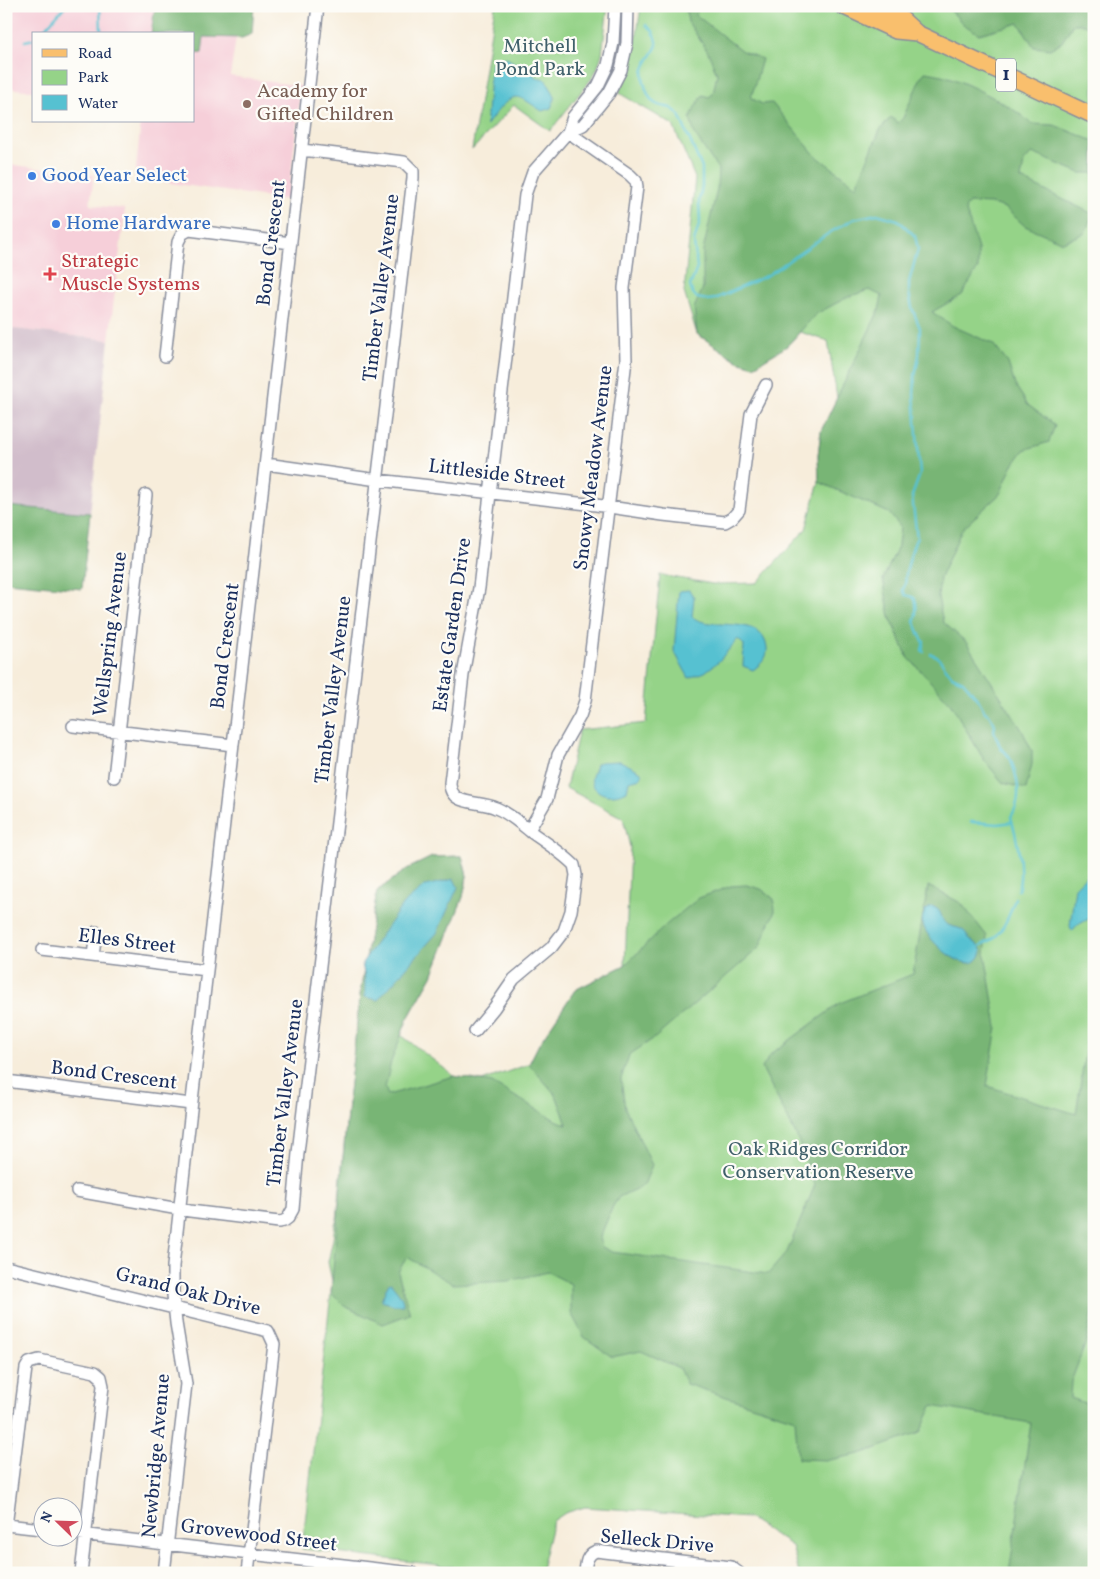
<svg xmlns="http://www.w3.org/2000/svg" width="1100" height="1579" viewBox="0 0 1100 1579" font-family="Vollkorn,serif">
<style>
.built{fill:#f6cfd9}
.industrial{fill:#d1bdcb}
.green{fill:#95d388;stroke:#588173}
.forest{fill:#78b574;stroke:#4a7269}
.water{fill:#56c1d1;stroke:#387898}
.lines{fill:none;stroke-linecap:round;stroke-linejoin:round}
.stream{stroke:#56c1d1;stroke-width:2.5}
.minor-casing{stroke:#898e9c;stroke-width:14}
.major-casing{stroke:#898e9c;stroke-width:18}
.minor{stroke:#fff;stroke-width:11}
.major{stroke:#f9bf6d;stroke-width:15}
.education-dot{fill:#8d6e63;stroke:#fdfcf7;stroke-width:2}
.shop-dot{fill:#3f7fe0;stroke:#fdfcf7;stroke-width:2}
.health-dot{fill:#e0444e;stroke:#fdfcf7;stroke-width:2}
.labels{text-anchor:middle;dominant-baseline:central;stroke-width:4.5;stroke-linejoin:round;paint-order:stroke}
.shield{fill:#fdfcf7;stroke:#5f6c8c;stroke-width:1}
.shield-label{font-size:19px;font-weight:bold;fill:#1b2f5e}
.park-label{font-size:20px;fill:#40606b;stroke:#fdfcf7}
.education-label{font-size:20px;fill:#785e54;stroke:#fdfcf7;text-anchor:start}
.shop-label{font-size:20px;fill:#366cbe;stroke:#fdfcf7;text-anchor:start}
.street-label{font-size:20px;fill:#1b2f5e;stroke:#fdfcf7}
.health-label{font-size:20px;fill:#be3a42;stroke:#fdfcf7;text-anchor:start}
</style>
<rect width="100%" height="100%" fill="#fdfcf7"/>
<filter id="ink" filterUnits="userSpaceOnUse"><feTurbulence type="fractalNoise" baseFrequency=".02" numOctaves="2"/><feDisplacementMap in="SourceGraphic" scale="10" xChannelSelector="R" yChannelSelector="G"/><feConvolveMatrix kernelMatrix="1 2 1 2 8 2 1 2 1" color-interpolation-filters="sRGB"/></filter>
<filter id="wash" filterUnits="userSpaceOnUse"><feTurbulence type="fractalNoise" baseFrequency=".0096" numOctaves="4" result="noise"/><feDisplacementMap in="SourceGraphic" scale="20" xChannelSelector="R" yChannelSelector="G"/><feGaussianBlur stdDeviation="1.12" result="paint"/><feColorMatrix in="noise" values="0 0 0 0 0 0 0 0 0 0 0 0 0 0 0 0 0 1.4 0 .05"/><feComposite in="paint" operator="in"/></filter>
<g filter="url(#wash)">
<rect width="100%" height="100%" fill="#f7eddb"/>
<!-- built -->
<path class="built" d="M6 6H155L151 34H34V91L6 88Z
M203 37 236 38 230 76 301 86 288 200 135 178 141 121H194V54L202 52Z
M6 164 94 175 90 205 125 209 109 340 6 328Z"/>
<!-- industrial -->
<path class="industrial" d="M6 328 109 340 90 513 6 506Z"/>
<!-- green -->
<path class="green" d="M495 6H608L602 54 597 69 592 78 550 131 514 105 472 150Z
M641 6H1094V1573H799L792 1546 748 1518 585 1507 565 1513 553 1521 540 1573H507L302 1549 331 1293 332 1281 328 1262 333 1240 335 1224 337 1220 349 1092 361 988 377 891 407 869 432 857 462 856 467 876 463 897 432 976 407 1020 401 1035 454 1076 482 1081 529 1064 539 1044 575 990 625 965 630 847 623 818 566 788 579 730 646 723 660 575 713 584 757 583 806 529 819 482 818 455 821 431 837 398 828 341 800 332 787 346 754 366 738 361 697 334 684 292 695 178 673 125 619 93 635 48Z"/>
<!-- forest -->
<path class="forest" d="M155 6H254L252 34 242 38 204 37 202 53 194 54V34H151Z
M685 6H699L696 15 742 51 762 59 751 98 762 104 772 103 815 155 856 186 880 130 891 117 898 123 903 118 921 77 925 72C932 73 939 74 945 76 964 81 1019 109 1031 124L1054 125 1094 141V173H1080L1032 153 1024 162 1021 179 1093 214 1085 233 1063 242 1025 226 1005 208 992 204 969 203 965 208 978 249V268L962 295 932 312 953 326 993 344 1008 363 1015 385 1028 405 1055 425 1049 442 1024 450 1012 466 1000 494 962 529 940 578 938 597 943 622 966 642 1022 730 1032 751V764L1026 789 1003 783 984 760 951 704 907 656 890 617 883 579 898 546 900 527 889 513 819 482 818 455 821 431 879 310 882 296 869 290 848 297 816 314 787 346 754 366 738 361 697 334 694 308 703 288V251L717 189 718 169 695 135 690 119 695 107 703 95 709 97 713 94 717 74 708 52 688 22Z
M947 6H1094V32L1084 24H1073L1062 42 1050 49 1034 47 1019 23 979 34 963 24Z
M6 506 90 513 82 589 6 582Z
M462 856 467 876 463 897 432 976 407 1020 391 1062 385 1088 388 1095 454 1076 492 1083 557 1121 567 1124 556 1095 529 1064 539 1044 575 990 625 965 667 924 699 898 731 886 747 885 761 889 774 899 775 911 759 948 656 1037 629 1055 621 1079 625 1108 652 1165 644 1185 619 1197 613 1206 600 1237 602 1247 612 1252 768 1274 787 1252 815 1185 796 1135 762 1068 771 1054 840 1003 913 974 928 886 961 903 987 936 985 954 997 1027 987 1086 1076 1114 1094 991V1302L1086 1342 1071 1382 1070 1398 1094 1406V1573H1009L1031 1423 932 1406 920 1433 860 1454 829 1460 798 1459 795 1419 686 1384 679 1368 641 1351 612 1357 584 1337 571 1313V1284L548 1272 508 1281 453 1284 407 1257 398 1272 410 1314 383 1324 344 1306 331 1293 349 1092 361 988 377 891 407 869 432 857Z"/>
<!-- water -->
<path class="water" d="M505 57 518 65 531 69 535 77 545 79 553 92 555 98 551 108 542 111C535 107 526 99 517 97 507 96 492 118 486 126L491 65 495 59H502Z
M689 590 694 597 692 617C713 632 762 613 767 648 768 658 761 664 753 670L743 666 744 645 738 639 718 662 705 672 689 678 674 651 679 591Z
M620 761 640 771 642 774 641 778 629 781 627 791C616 797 598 798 592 783 590 777 595 770 596 764L600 762Z
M1094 860V916L1076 926 1072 931 1070 926 1075 887 1086 876Z
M454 879 458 887 437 933 378 1000 365 997V979L362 963 403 904 425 886Z
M932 906C944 911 939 917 946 924 951 927 957 927 961 929 966 932 966 934 969 938 974 943 980 944 982 952 981 955 979 959 976 961 960 971 926 939 923 924 921 920 923 914 926 910Z
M391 1283C395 1289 404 1297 403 1305H395L381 1301 388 1284Z"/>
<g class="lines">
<!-- stream -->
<path class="stream" d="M100 6 101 30
M6 23 9 26
M646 25 653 31 657 45C654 53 647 60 644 69 641 78 647 99 656 104 666 109 670 104 679 115L702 168V186L699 201 700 221 694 242 697 268 690 286 692 292 697 298 708 300 715 299 768 275 829 233 854 219 877 214 898 220 915 236 918 249 909 282V293L912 308 920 328 919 355 915 376 914 395 920 474 912 496 917 538C912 545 908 565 906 574 905 581 907 583 903 590L906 595C908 596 912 596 914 598 918 602 916 617 914 622 919 628 918 635 924 642L922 650 924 652
M40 34 65 6
M25 41 34 39
M931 654 937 656 952 676 963 681 978 699 985 712C991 715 993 719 995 725L994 731 1001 749C1012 753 1019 783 1018 795 1018 804 1015 810 1011 817 1017 838 1024 869 1018 890
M971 822 998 824 1012 822
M980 946C985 943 991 941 994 938 1005 928 1011 912 1015 898"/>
</g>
</g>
<g filter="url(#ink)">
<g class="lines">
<!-- minor casing -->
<g class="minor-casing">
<path id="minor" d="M568 132 573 117 598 86 608 65 613 43 615 6
M165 356 178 242 182 234 189 230 291 243
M266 464 378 480 596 505 663 515 725 522 732 518 739 510 751 414 766 385
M73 726 233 745
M114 777 146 495
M529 830 547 799 558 755 580 716 585 701 626 360 624 288 637 187 636 181 630 175 568 132
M42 950 207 970
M93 956 96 932
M475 1031 494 1008 514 979 551 948 564 931 571 911 576 875 574 865C561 852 545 842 531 832 520 823 509 813 496 808 480 800 450 807 450 783L463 675 479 588 525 195 533 172 568 132 583 125 609 93 621 70 627 43 628 6
M6 1081 191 1104
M77 1191 190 1211 279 1222 284 1221 288 1218 293 1209 298 1153 413 178V171L404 162 302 150
M6 1267 268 1331 274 1344 247 1573
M6 1525 42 1529
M6 1526 26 1368 29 1363 39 1360 95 1372 101 1377 103 1386 81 1573
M72 1533 412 1573
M164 1573 186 1384 176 1323 173 1295V1266L318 6
M585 1573C586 1563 586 1555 596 1551L731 1567 739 1573"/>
</g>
<!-- major casing -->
<g class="major-casing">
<path id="major" d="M842 6 896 31 917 33
M876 6 901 18 917 33 1094 116"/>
</g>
<!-- minor -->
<use href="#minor" class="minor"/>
<!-- major -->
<use href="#major" class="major"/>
</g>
</g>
<!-- markers -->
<circle class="education-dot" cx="247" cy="104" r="5"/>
<g class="shop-dot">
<circle cx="32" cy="176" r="5"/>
<circle cx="56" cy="224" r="5"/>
</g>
<path class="health-dot" d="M47.5 266.5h5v5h5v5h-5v5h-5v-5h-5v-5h5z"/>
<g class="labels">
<!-- shield labels -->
<rect class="shield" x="996" y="58.5" width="20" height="33" rx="4"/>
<g class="shield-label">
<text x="1006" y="75">1</text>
</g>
<!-- park labels -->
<g class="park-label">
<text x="540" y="47">Mitchell<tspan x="540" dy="23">Pond Park</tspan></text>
<text x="818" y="1150">Oak Ridges Corridor<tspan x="818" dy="23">Conservation Reserve</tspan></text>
</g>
<!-- education labels -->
<g class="education-label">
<text x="257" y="92">Academy for<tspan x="257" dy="23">Gifted Children</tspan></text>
</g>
<!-- shop labels -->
<g class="shop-label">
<text x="42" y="176">Good Year Select</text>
<text x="66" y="224">Home Hardware</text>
</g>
<!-- street labels -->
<g class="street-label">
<text transform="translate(272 243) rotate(-83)">Bond Crescent</text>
<text transform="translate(382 288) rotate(-83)">Timber Valley Avenue</text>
<text transform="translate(594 468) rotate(-83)">Snowy Meadow Avenue</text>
<text transform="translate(497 475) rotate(7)">Littleside Street</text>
<text transform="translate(453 625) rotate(-82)">Estate Garden Drive</text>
<text transform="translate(111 634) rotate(-83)">Wellspring Avenue</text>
<text transform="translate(226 646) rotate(-83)">Bond Crescent</text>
<text transform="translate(334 690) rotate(-83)">Timber Valley Avenue</text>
<text transform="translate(127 942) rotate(7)">Elles Street</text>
<text transform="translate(114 1076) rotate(7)">Bond Crescent</text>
<text transform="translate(286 1093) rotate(-83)">Timber Valley Avenue</text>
<text transform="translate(188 1292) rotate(14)">Grand Oak Drive</text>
<text transform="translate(157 1456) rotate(-85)">Newbridge Avenue</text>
<text transform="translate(259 1536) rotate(7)">Grovewood Street</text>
<text transform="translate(657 1542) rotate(5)">Selleck Drive</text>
</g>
<!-- health labels -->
<g class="health-label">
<text x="61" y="262">Strategic<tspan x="61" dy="23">Muscle Systems</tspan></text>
</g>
</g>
<!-- margin -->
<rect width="1100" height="1579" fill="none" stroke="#fdfcf7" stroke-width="25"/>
<!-- legend -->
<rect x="32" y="32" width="162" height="90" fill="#fdfcf7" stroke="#a3aaba"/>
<rect x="42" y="49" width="25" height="8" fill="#f9bf6d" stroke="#a3aaba"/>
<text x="78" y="58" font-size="15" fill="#1b2f5e">Road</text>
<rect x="42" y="70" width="25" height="15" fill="#95d388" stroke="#a3aaba"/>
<text x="78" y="82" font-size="15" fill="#1b2f5e">Park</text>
<rect x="42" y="95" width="25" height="15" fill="#56c1d1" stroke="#a3aaba"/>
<text x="78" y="108" font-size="15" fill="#1b2f5e">Water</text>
<!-- north arrow -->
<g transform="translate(58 1522) rotate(293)"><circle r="24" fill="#fdfcf7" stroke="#a3aaba"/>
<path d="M0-4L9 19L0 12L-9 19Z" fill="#d1495b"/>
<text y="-8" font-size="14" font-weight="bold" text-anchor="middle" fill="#1b2f5e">N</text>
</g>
</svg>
